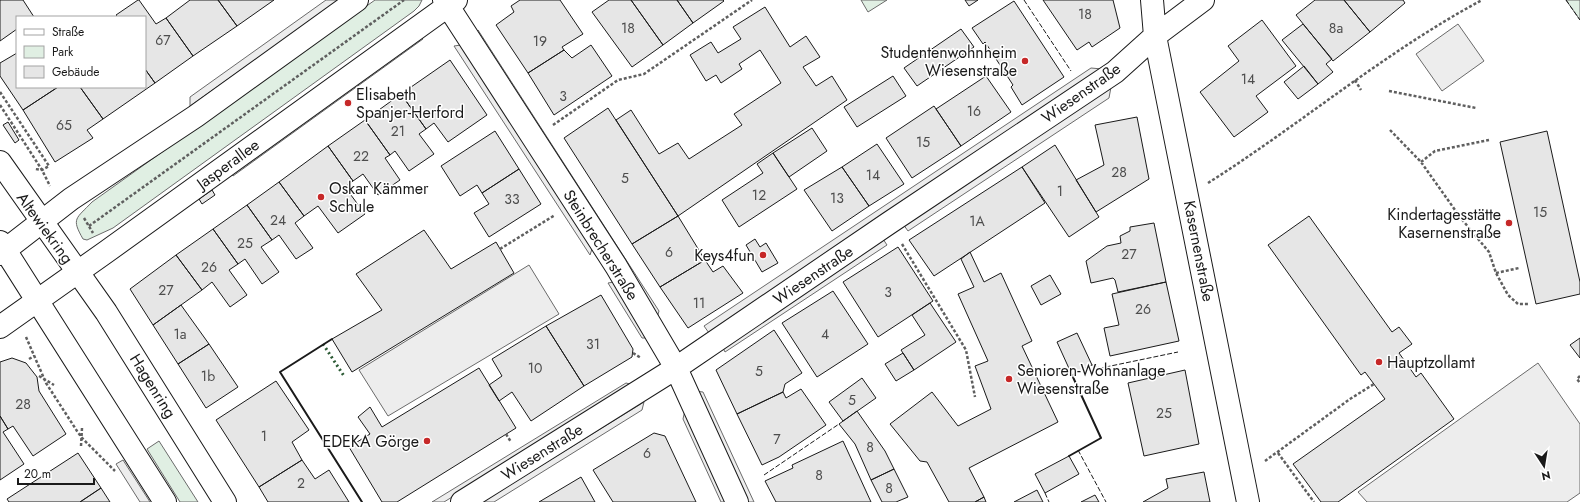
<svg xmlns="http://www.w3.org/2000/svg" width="1580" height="502" viewBox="0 0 1580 502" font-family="Jost,sans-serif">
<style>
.green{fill:#e0efe3;stroke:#6a6a6a}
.parking{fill:#ededed;stroke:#6a6a6a}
.building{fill:#e6e6e6;stroke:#1a1a1a}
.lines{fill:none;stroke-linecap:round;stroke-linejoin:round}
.minor-casing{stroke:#1a1a1a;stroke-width:24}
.major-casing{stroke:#1a1a1a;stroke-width:24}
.path{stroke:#5f5f5f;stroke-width:2.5;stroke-dasharray:3 2;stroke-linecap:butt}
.minor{stroke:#fff;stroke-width:22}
.major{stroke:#fff;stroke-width:22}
.hedge{stroke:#2b5a34;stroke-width:3;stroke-dasharray:2 3;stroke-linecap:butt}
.fence{stroke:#1a1a1a;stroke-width:1;stroke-dasharray:5 2;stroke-linecap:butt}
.wall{stroke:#1a1a1a;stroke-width:2}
.poi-dot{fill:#c62828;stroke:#fff;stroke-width:1.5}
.labels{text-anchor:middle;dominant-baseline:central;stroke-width:3;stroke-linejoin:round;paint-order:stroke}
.number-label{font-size:14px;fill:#4d4d4d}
.poi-label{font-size:16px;fill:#1a1a1a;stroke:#fff;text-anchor:end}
.street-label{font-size:16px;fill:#1a1a1a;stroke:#fff}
</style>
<rect width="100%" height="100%" fill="#fff"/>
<!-- green -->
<path class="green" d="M375 0H422L419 6 414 11 113 228 87 240 83 239C71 218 76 219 92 202Z
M861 0H887L868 12Z
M1566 0H1580V20Z
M159 441 198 502H180L147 449Z"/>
<!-- parking -->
<path class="parking" d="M326 0H340L190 106V97Z
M1458 24 1484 61 1442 91 1416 54Z
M478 30 659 311 657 318 476 36Z
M419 34 423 39 233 176 230 171Z
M461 45 592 249 590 255 454 46Z
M1091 68 1102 69 709 333 704 326Z
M1111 87 1109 98 908 231 903 224Z
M883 239 887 245 725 352 722 346Z
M529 265 559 314 388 416 359 370Z
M614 282 650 338H642L608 283Z
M1538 363 1580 424V493L1567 502H1367L1358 492Z
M626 383 634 385 444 502H432Z
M695 391 703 392 754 502H747Z
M644 402 642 410 494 502H482Z
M685 410 728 502H721L683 419Z
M123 460 150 502H140L116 464Z"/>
<!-- building -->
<path class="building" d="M0 0H23L34 17H17V29L0 41Z
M138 0H139L156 24 166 18 193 56 155 83 145 69V17H118L116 15Z
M190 0H218L237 26 193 56 166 18Z
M218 0H274L237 26Z
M520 0H560L583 34 562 47 564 50 528 73 496 25 514 12 511 6Z
M609 0H631L663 45 632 67 592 12Z
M631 0H677L693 23 663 45Z
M677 0H723L724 1 693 23Z
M965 0H978L969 6Z
M1043 0H1113L1120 28 1092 47 1089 42 1077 50Z
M1315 0H1344L1370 32 1333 61 1296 15Z
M1344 0H1403L1405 3 1370 32Z
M1014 1 1064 77 1022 105 1011 87 1013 85 985 42 983 44 972 28Z
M765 7 790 47 806 36 820 57 803 67 816 86 832 76 847 100 678 216 616 120 631 110 659 154 678 143 689 159 742 125 734 114 781 83 760 50 739 64 742 69 721 83 716 75 706 81 690 55 711 42 718 53 741 39 733 27Z
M1262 20 1296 66 1256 96 1268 112 1234 137 1200 92 1239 61 1228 46Z
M1303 24 1332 59 1326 64 1333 72 1318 84 1282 40Z
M961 29 974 47 917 86 904 68Z
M591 45 612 76 554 115 528 73 564 50 572 58Z
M17 53V87H58L23 110 0 76V63Z
M450 60 487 115 448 142 434 123 426 129 401 94Z
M1304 66 1318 84 1298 99 1284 82Z
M145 69 155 83 103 119 80 87H145Z
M893 76 906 96 857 127 844 107Z
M986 76 1011 112 961 146 936 109Z
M58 87H80L103 119 87 130 93 138 55 162 23 110Z
M401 94 426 129 419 134 434 154 409 171 395 151 390 155 365 120Z
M934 106 961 146 912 178 886 138Z
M608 108 678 216 632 244 564 138Z
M1137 117 1149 179 1096 212 1076 180 1104 165 1095 125Z
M365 120 390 155 385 158 400 180 378 195 363 174 353 181 328 146Z
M8 122 19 140 15 143 3 125Z
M812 128 827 151 789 177 773 153Z
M495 131 519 169 482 193 477 185 460 196 441 166Z
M1547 131 1580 282V294L1536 304 1500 142Z
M877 144 904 184 869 206 842 167Z
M1055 145 1099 217 1069 237 1022 167Z
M328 146 353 181 345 187 365 214 338 233 318 206 304 216 279 182Z
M773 153 797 189 739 227 722 200 763 173 757 164Z
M842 167 869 206 832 231 804 190Z
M1022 167 1045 203 934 276 909 240Z
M519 169 541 204 489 237 474 213 489 204 482 193Z
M279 182 304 216 295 223 313 248 296 259 279 235 272 240 247 205Z
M212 190 215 195 202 204 199 199Z
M247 205 272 240 261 247 279 272 262 284 245 259 238 264 213 229Z
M678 216 705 260 660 287 632 244Z
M1309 216 1392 332 1399 327 1412 344 1399 353 1416 377 1421 373 1454 419 1338 502H1321L1293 464 1385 399 1365 372 1361 375 1268 245Z
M1154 223 1166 282 1118 292 1115 280 1113 278 1091 283 1086 261 1107 246 1121 243 1120 236 1130 231V227Z
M213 229 238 264 229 270 247 295 230 307 212 282 202 290 176 255Z
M424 230 451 269 496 242 514 273 352 372 332 339 382 310 356 274Z
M755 239 760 247 766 243 778 263 762 272 746 245Z
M898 247 933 301 878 337 843 282Z
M970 252 984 282 1001 273 1032 341 1022 346 1058 422 969 468 984 497 975 502H949L927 462 920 461 890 424 932 392 958 426 991 409 975 366 988 361 958 294 974 287 961 259Z
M176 255 202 290 153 325 130 289Z
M705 260 713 272 723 266 743 293 688 328 660 287Z
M1050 275 1061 294 1041 305 1031 286Z
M1166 282 1179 341 1110 356 1104 328 1119 325 1112 294Z
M833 291 868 344 817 377 782 323Z
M601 295 633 349 632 357 584 386 546 326Z
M930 303 956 342 914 370 901 350 925 335 912 315Z
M181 305 209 344 178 364 153 325Z
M546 326 584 386 531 421 512 392 499 401 489 385 502 376 492 359Z
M774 330 802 373 785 384 783 392 737 414 716 370Z
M1077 333 1092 365 1072 375 1057 342Z
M1580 338V358L1570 345Z
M209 344 238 387 206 408 178 364Z
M903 353 914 370 896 381 885 364Z
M12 358 26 363 37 377 39 391 66 434 33 456 13 426 8 429 0 416V362Z
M479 368 516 428 397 502H382L349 447 370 434 358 417 370 407 382 427Z
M1185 370 1199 444 1144 456 1128 383Z
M862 378 876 398 843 421 829 402Z
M276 381 309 430 292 442 302 460 259 487 216 420Z
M801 389 826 425 779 457 762 465 737 414 783 392 786 398Z
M857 411 885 451 894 469 871 480 855 444 839 424Z
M0 416 8 429 3 432 24 464 0 480Z
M654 433 665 436 696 502H613L593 470Z
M843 441 871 502H776L765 481 793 468 792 465Z
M78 453 101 488 80 502H9L7 499Z
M1069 456 1079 474 1045 493 1035 474Z
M302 460 315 479 329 470 349 502H268L259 487Z
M894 469 908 497 896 502H882L871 480Z
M1204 472 1210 502H1143L1168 488 1166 479Z
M581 477 595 502H539Z
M101 488 110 502H80Z
M1037 490 1043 502H1014Z
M1095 495 1099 502H1081Z
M984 497 986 502H975Z"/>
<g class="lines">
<!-- minor casing -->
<g class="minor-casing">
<path id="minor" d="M444 0 616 266 676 368 737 502
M1152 0 1155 36 1248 502
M0 254 71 199 196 116 357 0
M0 327 106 252 456 0
M462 502 676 368 889 223 1115 72 1155 36 1203 0"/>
</g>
<!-- major casing -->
<g class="major-casing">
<path id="major" d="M0 162 106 312 225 502
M0 242 165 502"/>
</g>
<!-- path -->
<path class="path" d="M1355 80 1361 90
M1389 91 1476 108
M0 92 49 166 42 170 35 169
M0 105 42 170 50 186
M553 125 618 80 644 74 752 0
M1390 130 1421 162 1460 217 1489 252 1496 273 1508 295 1518 304H1529
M1421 162 1435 151 1489 140
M1208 183C1301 124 1385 52 1482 0
M84 218 93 233
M89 226 404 0
M902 244 966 350 975 397
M500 249 555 215
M1496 273 1519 268
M26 337 46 383 77 431 82 438 115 471
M633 353 641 358
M29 359 34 356
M39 376 54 385
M1580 376 1577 379 1580 383
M506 434 511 442
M81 446 82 428
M1278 453 1314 502
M1265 461 1350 399 1374 384"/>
<!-- minor -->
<use href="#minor" class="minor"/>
<!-- major -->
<use href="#major" class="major"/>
<!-- hedge -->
<path class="hedge" d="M323 344 344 376"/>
<!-- fence -->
<path class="fence" d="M1024 0 1071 71
M1566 0 1580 20
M1092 365 1101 368 1178 352
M1078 450 1106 502
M764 475 839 424
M1045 493 1049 502"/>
<!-- wall -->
<path class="wall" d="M332 339 280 372 362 502
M1069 456 1101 438 1072 375"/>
</g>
<!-- markers -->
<g class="poi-dot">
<circle cx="1025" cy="61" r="4"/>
<circle cx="348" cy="103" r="4"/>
<circle cx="321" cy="197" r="4"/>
<circle cx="1509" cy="223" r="4"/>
<circle cx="763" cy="255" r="4"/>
<circle cx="1379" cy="362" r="4"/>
<circle cx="1009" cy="379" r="4"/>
<circle cx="427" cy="441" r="4"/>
</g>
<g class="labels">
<!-- number labels -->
<g class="number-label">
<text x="1085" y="14">18</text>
<text x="628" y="28">18</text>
<text x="1336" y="28">8a</text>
<text x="163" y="40">67</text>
<text x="540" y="41">19</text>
<text x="1248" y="79">14</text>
<text x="563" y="96">3</text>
<text x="974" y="111">16</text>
<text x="64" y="125">65</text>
<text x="398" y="131">21</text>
<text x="923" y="142">15</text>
<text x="361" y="156">22</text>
<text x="1119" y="172">28</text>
<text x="873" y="175">14</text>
<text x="625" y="178">5</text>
<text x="1060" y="191">1</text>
<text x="759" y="195">12</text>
<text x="837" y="198">13</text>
<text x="512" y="199">33</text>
<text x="1540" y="212">15</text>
<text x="278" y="220">24</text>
<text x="977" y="221">1A</text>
<text x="245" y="243">25</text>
<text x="669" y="252">6</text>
<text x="1129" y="254">27</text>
<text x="209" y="267">26</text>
<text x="166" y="290">27</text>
<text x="888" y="292">3</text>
<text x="699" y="303">11</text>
<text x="1143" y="309">26</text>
<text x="180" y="334">1a</text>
<text x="825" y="334">4</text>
<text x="593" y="344">31</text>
<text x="535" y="368">10</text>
<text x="759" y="371">5</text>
<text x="208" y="376">1b</text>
<text x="852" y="400">5</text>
<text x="23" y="404">28</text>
<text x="1164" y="413">25</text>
<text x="264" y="436">1</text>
<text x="777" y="439">7</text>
<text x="870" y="447">8</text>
<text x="647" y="453">6</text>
<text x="819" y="475">8</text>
<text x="301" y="483">2</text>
<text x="889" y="488">8</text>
</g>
<!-- poi labels -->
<g class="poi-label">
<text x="1017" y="52">Studentenwohnheim<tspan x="1017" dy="18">Wiesenstraße</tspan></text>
<text x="356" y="94" text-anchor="start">Elisabeth<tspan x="356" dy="18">Spanjer-Herford</tspan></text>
<text x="329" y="188" text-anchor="start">Oskar Kämmer<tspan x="329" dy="18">Schule</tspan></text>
<text x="1501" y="214">Kindertagesstätte<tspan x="1501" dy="18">Kasernenstraße</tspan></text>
<text x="755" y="255">Keys4fun</text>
<text x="1387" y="362" text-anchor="start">Hauptzollamt</text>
<text x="1017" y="370" text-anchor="start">Senioren-Wohnanlage<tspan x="1017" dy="18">Wiesenstraße</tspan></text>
<text x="419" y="441">EDEKA Görge</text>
</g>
<!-- street labels -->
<g class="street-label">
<text transform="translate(1081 93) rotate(-35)">Wiesenstraße</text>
<text transform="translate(228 164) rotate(-36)">Jasperallee</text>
<text transform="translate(45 228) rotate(54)">Altewiekring</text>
<text transform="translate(601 245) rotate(58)">Steinbrecherstraße</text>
<text transform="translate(1199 251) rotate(79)">Kasernenstraße</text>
<text transform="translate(813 275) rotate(-34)">Wiesenstraße</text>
<text transform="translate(153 386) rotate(58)">Hagenring</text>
<text transform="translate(542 452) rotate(-32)">Wiesenstraße</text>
</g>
</g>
<!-- legend -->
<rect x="16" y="16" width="130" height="72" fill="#ffffff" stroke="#a3a3a3"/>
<rect x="24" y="29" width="20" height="6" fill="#ffffff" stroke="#a3a3a3"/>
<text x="52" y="36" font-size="12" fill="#1a1a1a">Straße</text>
<rect x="24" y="46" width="20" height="12" fill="#e0efe3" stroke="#a3a3a3"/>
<text x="52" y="56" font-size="12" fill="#1a1a1a">Park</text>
<rect x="24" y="66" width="20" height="12" fill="#e6e6e6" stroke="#a3a3a3"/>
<text x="52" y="76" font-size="12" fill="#1a1a1a">Gebäude</text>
<!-- north arrow -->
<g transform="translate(1544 466) rotate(168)" stroke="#ffffff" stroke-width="3" paint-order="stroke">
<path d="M0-3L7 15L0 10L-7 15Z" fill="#1a1a1a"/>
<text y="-6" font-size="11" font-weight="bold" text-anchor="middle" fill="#1a1a1a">N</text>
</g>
<!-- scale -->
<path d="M18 478v6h76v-6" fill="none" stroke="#1a1a1a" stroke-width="2"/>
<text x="24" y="478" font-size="12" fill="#1a1a1a" stroke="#ffffff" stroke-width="3" paint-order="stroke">20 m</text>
</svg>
